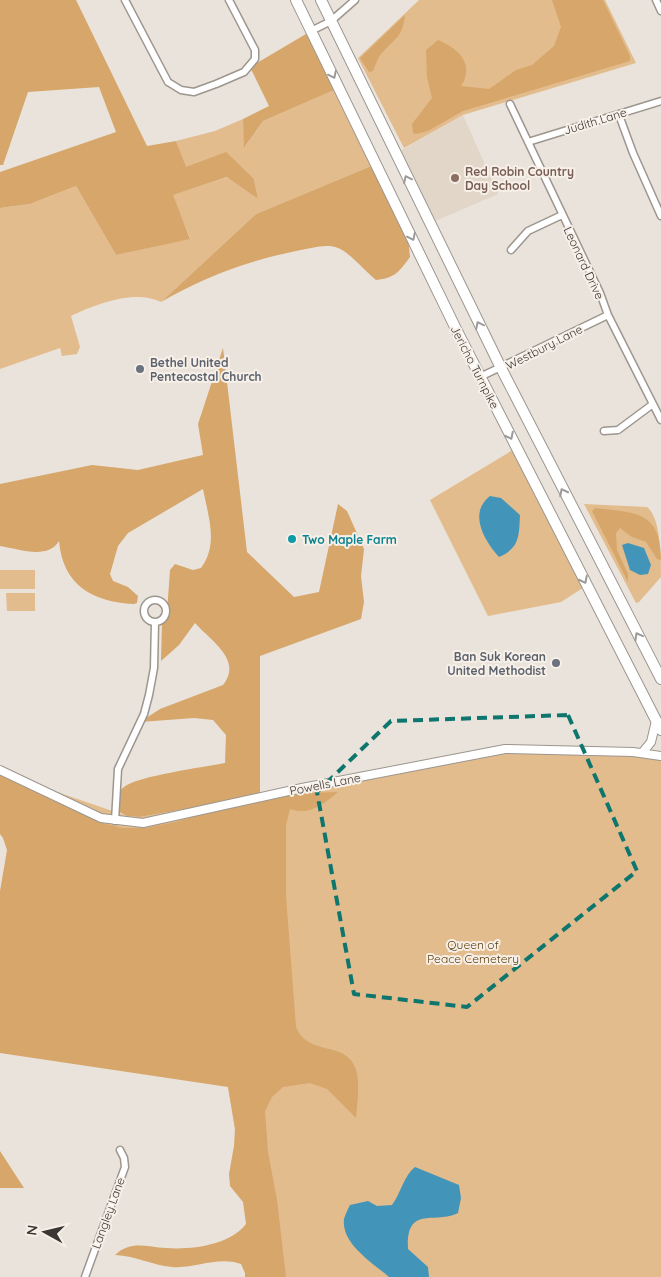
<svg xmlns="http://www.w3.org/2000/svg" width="661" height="1277" viewBox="0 0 661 1277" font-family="Quicksand,sans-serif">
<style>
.built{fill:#e2d6c9}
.green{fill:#e3bc8d}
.forest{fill:#d6a66a}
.water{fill:#4295b9}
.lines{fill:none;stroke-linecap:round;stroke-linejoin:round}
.minor-casing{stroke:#9c968f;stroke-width:9}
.tertiary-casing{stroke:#9c968f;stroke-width:10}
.primary-casing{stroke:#9c968f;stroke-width:12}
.minor{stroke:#fff;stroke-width:6}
.tertiary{stroke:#fff;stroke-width:8}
.primary{stroke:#fff;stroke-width:10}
.oneway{stroke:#9c9a99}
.marked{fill:none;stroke:#0f766e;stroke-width:4;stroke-dasharray:10 6;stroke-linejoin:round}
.education-dot{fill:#8d6e63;stroke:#f7f0e8;stroke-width:2}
.worship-dot{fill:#6b7280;stroke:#f7f0e8;stroke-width:2}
.culture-dot{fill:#0f9aa8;stroke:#f7f0e8;stroke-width:2}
.labels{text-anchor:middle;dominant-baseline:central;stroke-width:4;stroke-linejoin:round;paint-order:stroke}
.street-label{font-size:12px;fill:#393633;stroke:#f7f0e8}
.education-label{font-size:12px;font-weight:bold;fill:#785e54;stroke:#f7f0e8;text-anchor:start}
.worship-label{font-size:12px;font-weight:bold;fill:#5b616d;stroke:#f7f0e8;text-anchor:start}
.culture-label{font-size:12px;font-weight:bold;fill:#0d838f;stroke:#f7f0e8;text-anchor:start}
.park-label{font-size:12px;fill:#5c3c0b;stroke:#f7f0e8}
</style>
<rect width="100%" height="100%" fill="#eae3db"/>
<!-- built -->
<path class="built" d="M463 115 498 194 433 222 398 152Z"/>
<!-- green -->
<path class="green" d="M419 0H605L636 63 463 115 404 148 358 58Z
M339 88 376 164 256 214 161 302C135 289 96 304 71 316L80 347 77 354 62 356 60 348 0 369V208L30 204 76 186 116 255 190 238 172 195 228 177 258 199 254 179 185 167 176 141 215 131 243 119 245 147 263 121Z
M516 448 586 586 561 602 488 616 430 500Z
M584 504 647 507C661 518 661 557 661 577L639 602 636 603Z
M0 570H35V589H0Z
M6 593H35V611H7Z
M505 749 661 756V1277H259L228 1087 276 794Z
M28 782 127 816 140 817 219 803 227 807C195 817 155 833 121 828 101 824 81 814 63 805 51 799 40 789 28 782Z"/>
<!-- forest -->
<path class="forest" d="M0 0H76L147 146 176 141 186 167 226 152 254 179 258 199 227 177 173 195 190 239 116 255 76 186 30 204 0 208V172L116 132 99 87 28 92 3 165H0Z
M552 0H603L630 56V61L463 111 428 131 416 134 413 133 412 124 432 98 427 77 426 50 438 40C459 49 475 64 461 86L489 89 516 70 532 65 554 46 561 27Z
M405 15C402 38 396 37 382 53 377 58 376 65 373 71L369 72 360 58Z
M311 31 339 88 263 121 244 148 243 119 269 106 250 67Z
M376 164 407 228 410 257C399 272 395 278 376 280 366 272 349 252 338 248 326 243 309 249 296 251 247 261 204 277 161 302L256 214Z
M223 348 247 552 294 597 319 592 338 504 347 511 364 549 361 576 364 602 361 619 260 656V797L276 794 338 792C324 804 309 816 290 809L286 825V896L296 1027C307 1056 345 1041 355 1067 361 1082 357 1103 356 1118L327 1089 310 1083 283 1087 272 1097 265 1111 268 1152 277 1200 286 1277H245V1273L241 1264C217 1256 195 1269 172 1267 151 1265 137 1256 115 1255 131 1240 146 1247 166 1248 192 1250 230 1245 246 1224L243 1202 230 1186 229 1174 234 1146 235 1128 228 1087 0 1053V891L7 850 3 838 0 834V770L99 822 122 828H145L175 822 227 807 219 803 140 817 127 816 119 812C116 804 117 792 124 787 137 776 205 767 225 763L226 735 213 720 194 718 140 722 160 709 223 685C243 660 211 641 195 623L179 645 161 661 162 623 167 612 170 570 175 564 193 570 201 568C219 544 208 516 203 489L128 533 118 546 110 574 113 581 128 587 138 596 137 603 134 604C92 602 63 585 59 541 48 560 19 549 0 546V484L92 465 138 470 203 455 198 424Z
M595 508C635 513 661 510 661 560L657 559 646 542 632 537 620 528 616 533 617 550 628 574V582L592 511Z
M0 1151 24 1188H0Z"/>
<!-- water -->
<path class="water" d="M490 496 501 498 520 515C519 535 520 548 499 557 484 540 468 513 490 496Z
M628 543 644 548 651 565 648 574 640 575 630 570 622 545Z
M415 1167 459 1185 461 1198 458 1213C435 1225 406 1204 408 1249L428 1267 429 1277H389C373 1263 341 1244 344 1219 345 1215 348 1209 350 1205L368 1201 377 1206 392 1205C401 1193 404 1175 415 1167Z"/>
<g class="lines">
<!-- minor casing -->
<g class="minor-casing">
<path id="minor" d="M125 0 168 82 181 90 194 92 216 84 244 72 255 59V50L229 0
M656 0 661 11
M311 31 331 21 355 0
M510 104 600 293 608 315 661 420
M619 115 633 153 661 216
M528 142 661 101
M511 250 528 231 562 215
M480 377 608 315
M604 431 618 430 653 404
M144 611a11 11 0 1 1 22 0a11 11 0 1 1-22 0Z
M115 821 118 769 144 714 149 695 154 668 155 622
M85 1277 125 1167 124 1158 120 1150"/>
</g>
<!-- tertiary casing -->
<g class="tertiary-casing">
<path id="tertiary" d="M642 753 651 742 656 721
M0 770 101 818 143 823 302 788 505 749 633 752 661 756"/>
</g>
<!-- primary casing -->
<g class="primary-casing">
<path id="primary" d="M296 0 456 329 661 730
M321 0 501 368 661 679"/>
</g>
<!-- minor -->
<use href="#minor" class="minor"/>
<!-- tertiary -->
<use href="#tertiary" class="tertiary"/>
<!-- primary -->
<use href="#primary" class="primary"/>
</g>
<!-- one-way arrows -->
<defs><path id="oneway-chevron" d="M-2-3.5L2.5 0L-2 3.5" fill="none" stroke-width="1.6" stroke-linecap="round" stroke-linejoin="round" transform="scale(1.25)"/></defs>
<g class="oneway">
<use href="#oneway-chevron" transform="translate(333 75) rotate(64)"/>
<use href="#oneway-chevron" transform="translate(407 179) rotate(-116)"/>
<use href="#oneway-chevron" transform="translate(412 237) rotate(64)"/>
<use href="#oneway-chevron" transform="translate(479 325) rotate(-116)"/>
<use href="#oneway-chevron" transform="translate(510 436) rotate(63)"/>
<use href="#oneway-chevron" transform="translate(563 492) rotate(-117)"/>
<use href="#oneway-chevron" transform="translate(584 580) rotate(63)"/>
<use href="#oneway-chevron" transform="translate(638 636) rotate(-119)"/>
</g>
<!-- marked area -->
<path class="marked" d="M568 715 637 871 467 1007 354 994 317 792 391 721Z"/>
<!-- markers -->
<circle class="education-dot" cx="455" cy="178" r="5"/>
<g class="worship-dot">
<circle cx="140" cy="369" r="5"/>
<circle cx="556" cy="663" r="5"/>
</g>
<circle class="culture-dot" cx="292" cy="539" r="5"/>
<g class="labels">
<!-- street labels -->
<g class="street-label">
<text transform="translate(595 121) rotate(-17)">Judith Lane</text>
<text transform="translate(584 263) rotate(65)">Leonard Drive</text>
<text transform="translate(544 347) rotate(-27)">Westbury Lane</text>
<text transform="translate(475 367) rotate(63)">Jericho Turnpike</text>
<text transform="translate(325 784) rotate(-11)">Powells Lane</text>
<text transform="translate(108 1213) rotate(-70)">Langley Lane</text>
</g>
<!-- education labels -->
<g class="education-label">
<text x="465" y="171">Red Robin Country<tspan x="465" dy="14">Day School</tspan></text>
</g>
<!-- worship labels -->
<g class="worship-label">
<text x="150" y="362">Bethel United<tspan x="150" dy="14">Pentecostal Church</tspan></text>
<text x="546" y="656" text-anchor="end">Ban Suk Korean<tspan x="546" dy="14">United Methodist</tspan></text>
</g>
<!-- culture labels -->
<g class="culture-label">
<text x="302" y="539">Two Maple Farm</text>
</g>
<!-- park labels -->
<g class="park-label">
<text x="473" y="944">Queen of<tspan x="473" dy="14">Peace Cemetery</tspan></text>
</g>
</g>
<!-- north arrow -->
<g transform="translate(45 1232) rotate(278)" stroke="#f7f0e8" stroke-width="4" paint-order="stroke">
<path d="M0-4L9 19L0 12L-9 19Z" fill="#393633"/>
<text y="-8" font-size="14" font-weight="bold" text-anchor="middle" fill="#393633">N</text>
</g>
</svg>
